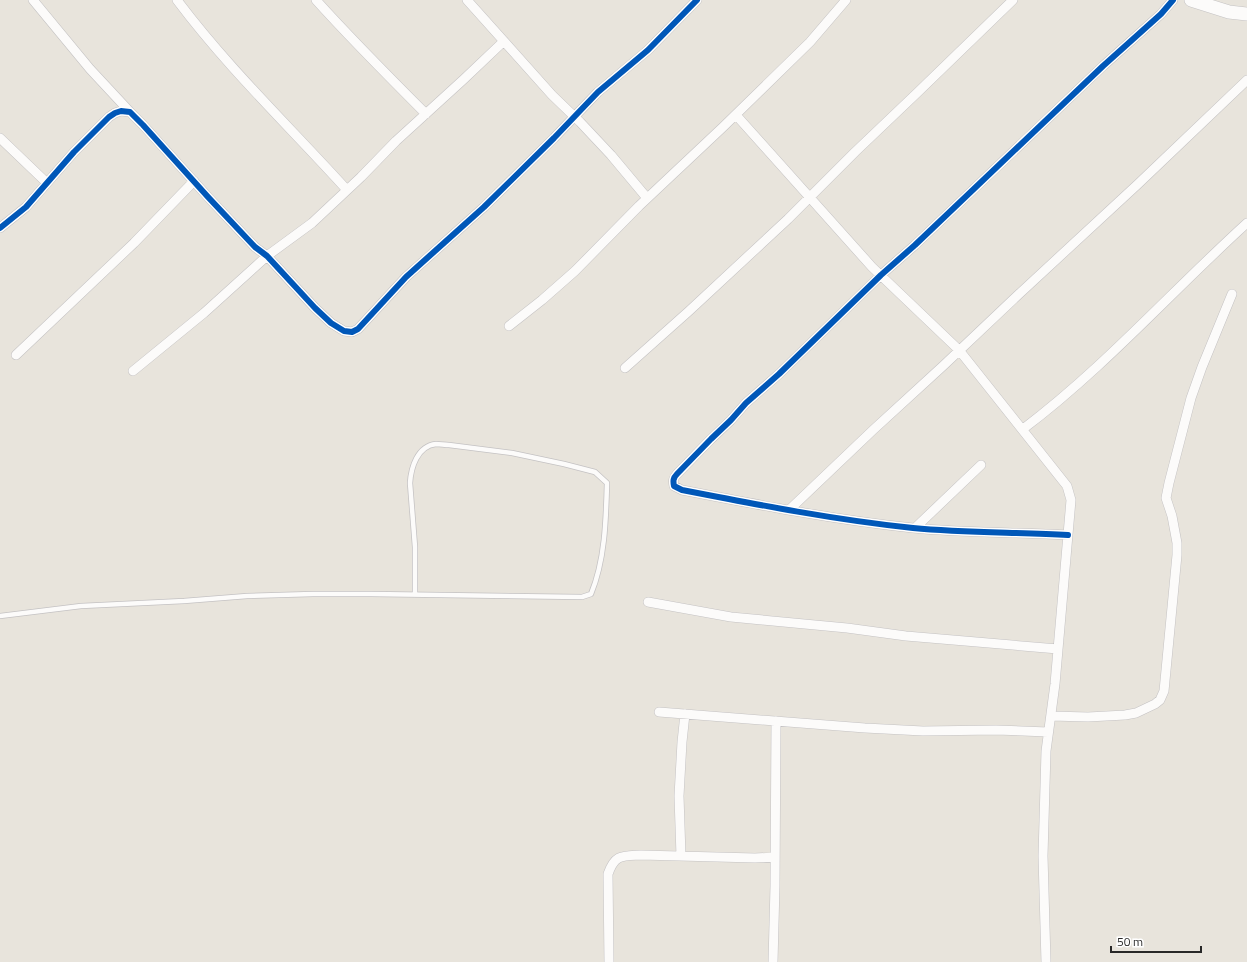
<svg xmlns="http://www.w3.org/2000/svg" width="1247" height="962" viewBox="0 0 1247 962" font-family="'Titillium Web',sans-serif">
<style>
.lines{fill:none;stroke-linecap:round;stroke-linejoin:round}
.lane-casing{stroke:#c4c2c3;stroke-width:6}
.street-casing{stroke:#c4c2c3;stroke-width:10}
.secondary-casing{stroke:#c4c2c3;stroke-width:14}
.lane{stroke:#fcfbfa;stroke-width:4.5}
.street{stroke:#fcfbfa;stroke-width:9}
.secondary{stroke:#fcfbfa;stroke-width:13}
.cycleway-casing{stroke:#fff;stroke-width:8}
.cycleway{stroke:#0057b8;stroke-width:6}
</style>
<rect width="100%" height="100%" fill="#e8e4dc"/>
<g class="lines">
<!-- lane casing -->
<g class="lane-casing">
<path id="lane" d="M0 616 81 606 184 601 247 596 313 594H371L582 597 591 594C605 560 606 520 607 483L595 472 564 464 512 453 449 445C445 445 440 444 436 444 417 446 411 468 410 483L415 547V595"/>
</g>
<!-- street casing -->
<g class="street-casing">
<path id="street" d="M33 0 90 69 130 112
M177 0C228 68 290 127 347 190
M316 0C351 39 388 76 426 114
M467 0 552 95 580 122 611 155 647 198
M736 115 872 267 959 350 1067 486 1071 500 1055 684 1046 751 1043 856 1046 962
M0 138 47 183
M0 228 26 207 74 152 109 117 115 113 121 111 130 112 143 125 208 197 255 247 267 256 315 308 331 323 344 331 352 332 358 329 406 277 484 207 554 138 598 92 648 50 697 0
M509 326 542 300 575 271 639 206 723 127 810 42 846 0
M16 355 134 243 194 181
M625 368 689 311 788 219 855 152 918 92 1013 0
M133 371 204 313 267 256 312 223 361 177 396 141 464 79 504 41
M1023 429C1104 368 1172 291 1247 223
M789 510 873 430 944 365 1019 294 1138 184 1247 80
M915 528 981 465
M1068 535C1017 532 965 533 913 528 836 520 759 505 682 490L674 486C673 481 673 478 677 474L711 439 731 420 746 403 779 374 881 275 915 245 1103 66 1161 14 1173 0
M648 602 731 617 847 628 906 636 1058 649
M659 712 865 728 923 731 996 730 1048 732
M1051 716 1088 717 1125 715 1136 713 1155 704 1160 700 1164 691 1177 555V543L1172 516 1166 498 1169 483 1191 398 1202 367 1232 294
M681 856 679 796 682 742 685 714
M609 962 608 874C615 854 622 856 641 855L755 858 775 857
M773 962 775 886 776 721"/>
</g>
<!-- secondary casing -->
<g class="secondary-casing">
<path id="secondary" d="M1191 0 1229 12 1247 14"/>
</g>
<!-- lane -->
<use href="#lane" class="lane"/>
<!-- street -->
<use href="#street" class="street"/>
<!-- secondary -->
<use href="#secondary" class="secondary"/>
<!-- cycleway casing -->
<g class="cycleway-casing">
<path id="cycleway" d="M0 228 26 207 74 152 109 117 115 113 121 111 130 112 143 125 208 197 255 247 267 256 315 308 331 323 344 331 352 332 358 329 406 277 484 207 554 138 598 92 648 50 697 0
M1068 535C1017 532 965 533 913 528 836 520 759 505 682 490L674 486C673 481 673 478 677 474L711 439 731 420 746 403 779 374 881 275 915 245 1103 66 1161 14 1173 0"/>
</g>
<!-- cycleway -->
<use href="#cycleway" class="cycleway"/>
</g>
<!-- scale -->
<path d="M1111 946v6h90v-6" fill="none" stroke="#282828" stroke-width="2"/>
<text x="1117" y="946" font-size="12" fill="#282828" stroke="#ffffff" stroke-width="3" paint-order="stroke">50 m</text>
</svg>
